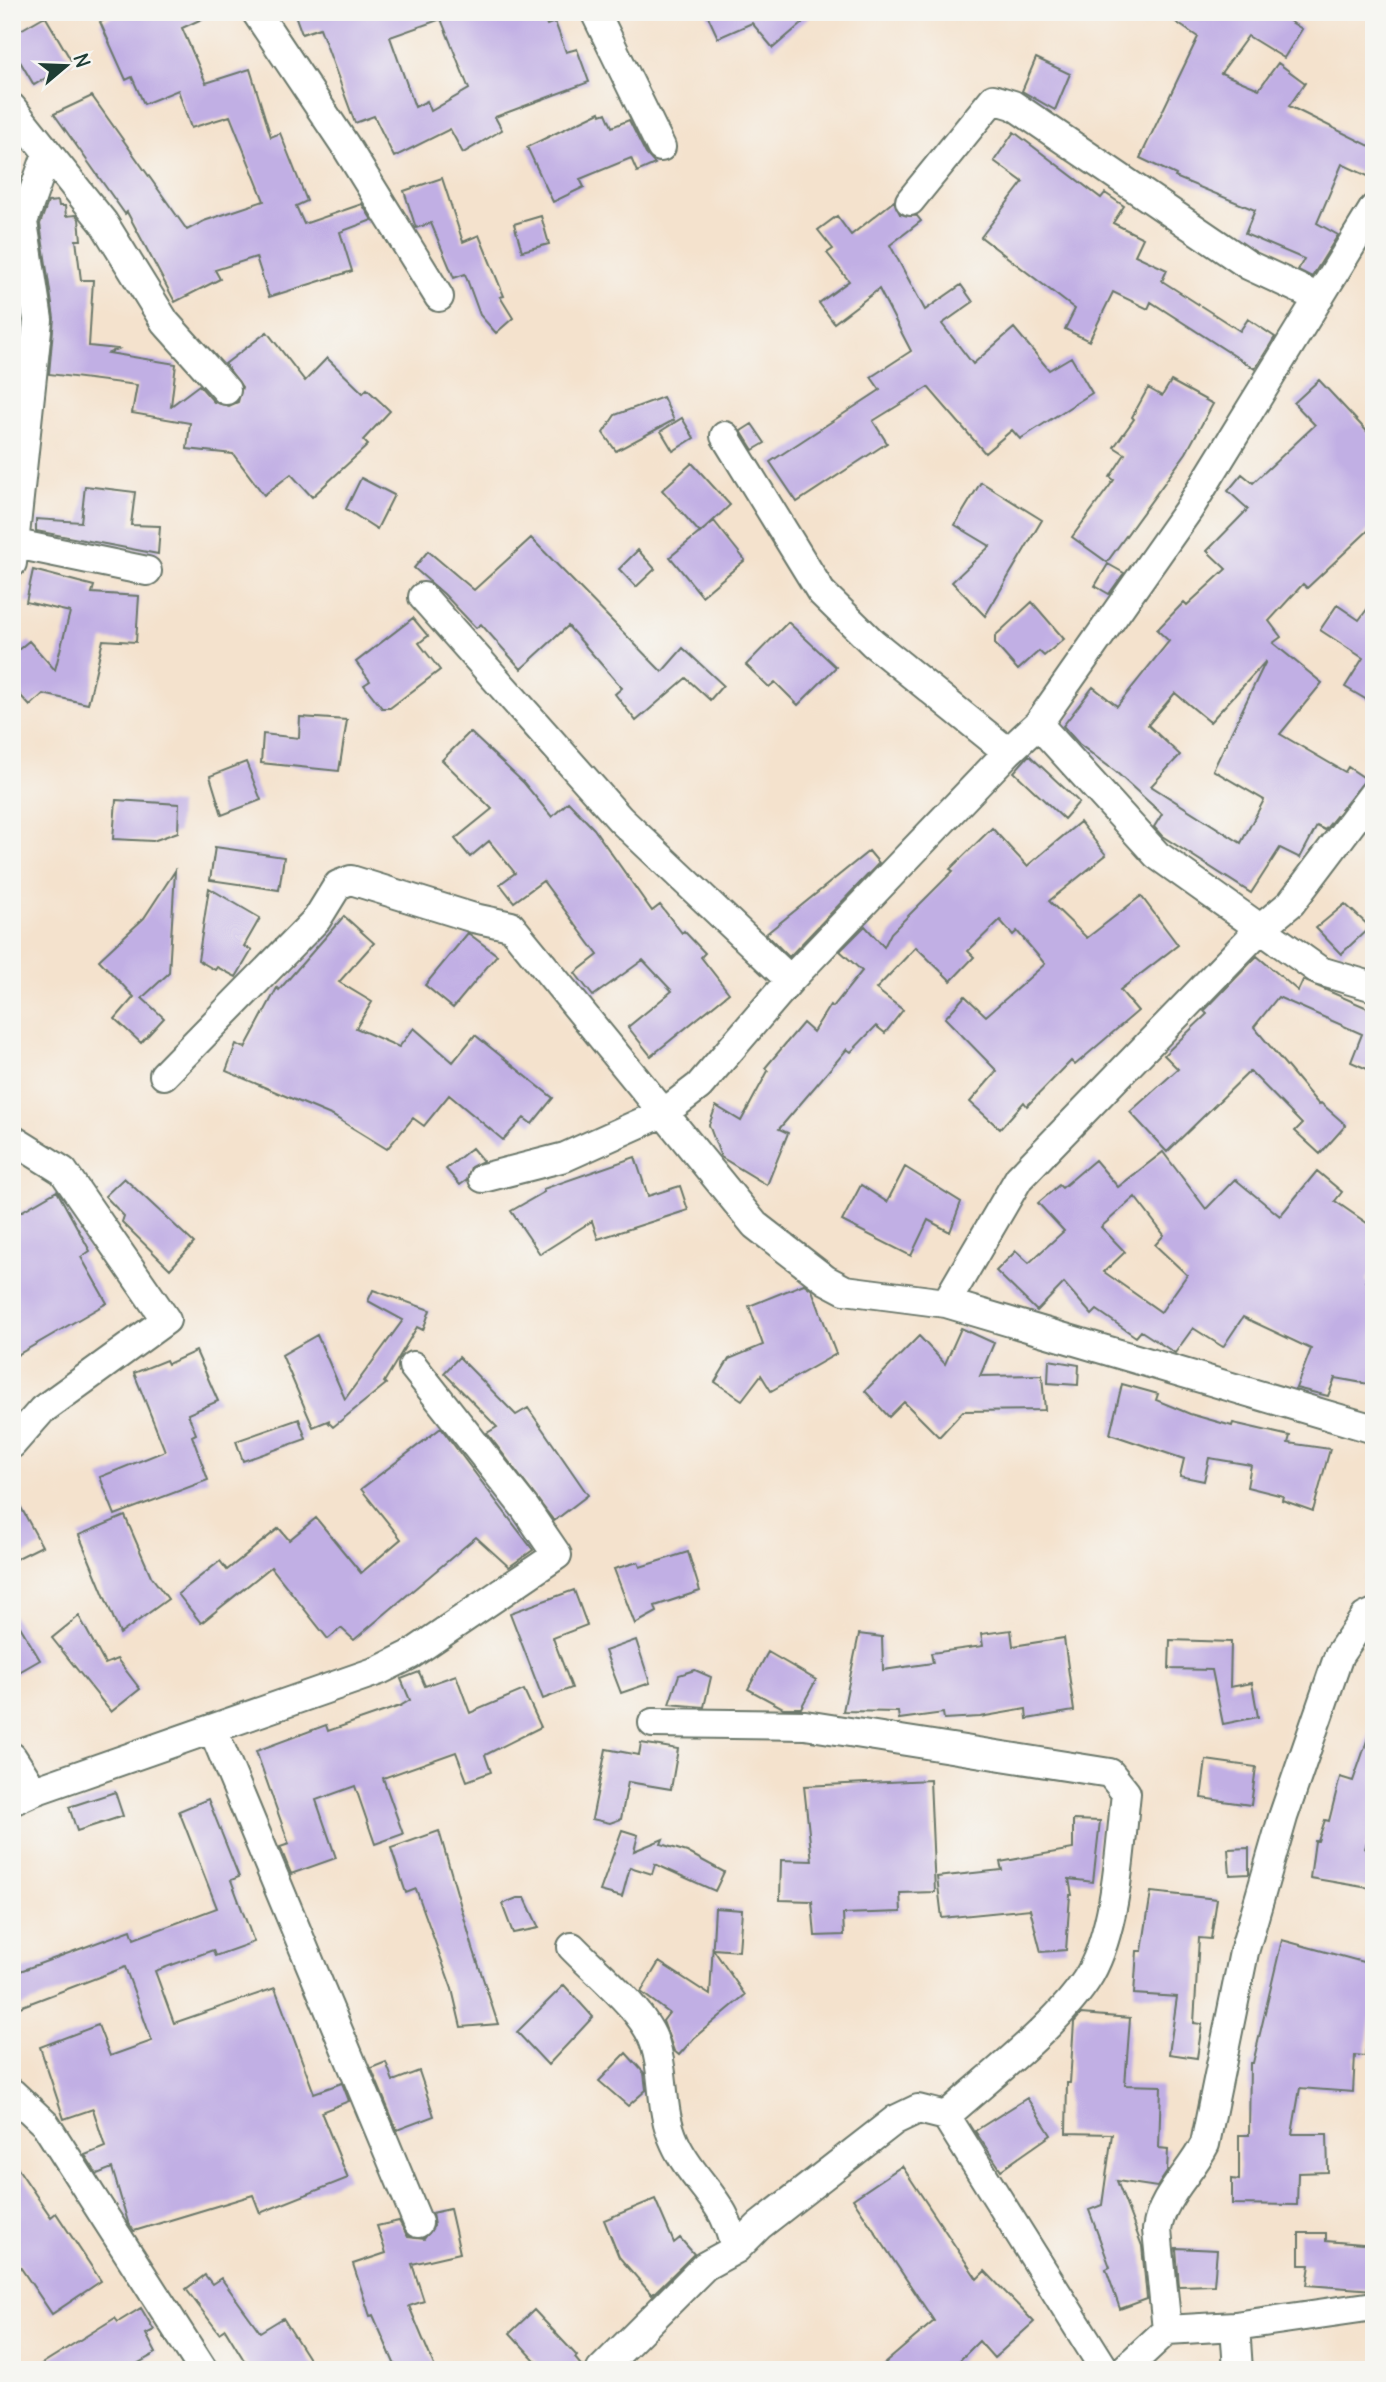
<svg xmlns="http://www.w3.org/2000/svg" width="1386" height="2382" viewBox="0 0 1386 2382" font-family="Delius,sans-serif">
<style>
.building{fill:#c1afe4;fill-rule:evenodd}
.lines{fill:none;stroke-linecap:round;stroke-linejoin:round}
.street-casing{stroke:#6a776a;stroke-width:32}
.street{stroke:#fff;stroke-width:28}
</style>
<rect width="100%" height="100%" fill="#f6f6f2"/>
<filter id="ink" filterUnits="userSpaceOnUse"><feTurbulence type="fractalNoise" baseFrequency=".0143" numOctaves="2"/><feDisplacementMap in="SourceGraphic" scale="14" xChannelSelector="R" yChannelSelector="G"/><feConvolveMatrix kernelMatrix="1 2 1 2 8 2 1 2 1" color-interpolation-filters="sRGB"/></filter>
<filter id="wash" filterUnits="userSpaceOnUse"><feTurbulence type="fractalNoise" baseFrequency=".00686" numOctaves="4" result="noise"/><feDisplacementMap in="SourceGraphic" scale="28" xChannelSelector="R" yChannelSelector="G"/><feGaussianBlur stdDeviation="1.57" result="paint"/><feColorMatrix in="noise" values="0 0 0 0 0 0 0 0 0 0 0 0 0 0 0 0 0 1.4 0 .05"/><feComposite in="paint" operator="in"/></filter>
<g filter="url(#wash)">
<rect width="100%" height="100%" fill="#f4e2cd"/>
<g id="blocks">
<!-- building -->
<path class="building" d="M122 12H217L182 28 206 83 250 69 271 137 280 133 307 201 296 206 304 224 362 204 372 220 340 232 352 271 269 297 256 257 215 270 220 279 175 302 127 212 125 214 54 114 92 96 187 230 204 221 264 201 230 116 191 128 178 90 144 104 132 77 126 80 100 22Z
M294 12H542L547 25 555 22 566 52 577 49 589 82 495 117 502 130 463 153 450 129 394 157 374 116 355 123 320 28 302 34ZM441 19 469 89 431 111 427 101 415 107 390 37Z
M706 12H815L773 48 752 23 718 38Z
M1161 12H1275L1302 29 1284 58 1248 36 1221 73 1259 89 1278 63 1305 83 1289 106 1374 148V179L1342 164 1317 223 1338 235 1312 277 1298 270 1304 259 1245 234 1255 210 1175 177 1176 175 1140 158 1198 37Z
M45 16 72 62 34 85 12 48V35Z
M1036 58 1070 74 1055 110 1022 91Z
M600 112 601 115 606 113 612 127 629 120 646 154 655 164 637 172 631 158 580 179 584 187 553 202 527 147Z
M1014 132 1101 198 1105 193 1124 206 1113 223 1143 238 1135 255 1167 270 1162 281 1240 331 1248 319 1275 337 1255 369 1151 302 1148 309 1113 292 1089 341 1065 329 1075 309 981 237 1023 182 994 161Z
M442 178 463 242 479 235 504 296 500 297 513 318 496 333 480 315 465 274 454 278 431 223 416 228 404 191Z
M58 201 59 206H65L66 216 76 215 79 219 81 240H76L81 280H93L89 346 118 349 109 353 176 364 171 406 199 385 214 402 229 406 238 402 242 387 225 364 267 332 305 381 327 358 363 393 367 389 390 411 363 440 368 445 312 497 291 474 264 495 233 454 187 449 190 423 132 413 137 385 49 374 54 318 40 224 48 202Z
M894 201 900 214 917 216 921 221 890 245 925 310 961 285 973 302 942 324 973 364 1014 328 1049 370 1071 357 1092 393 1020 439 1012 430 985 453 928 387 873 421 887 443 797 502 770 462 880 390 871 377 911 351 879 289 834 323 819 303 849 281 827 253 833 249 818 230 837 216 851 235Z
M541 216 549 244 522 251 514 224Z
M1319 380 1374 439V525L1307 588 1303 584 1269 621 1281 637 1273 643 1322 683 1280 734 1345 772 1348 767 1366 779 1325 830 1317 826 1300 858 1280 848 1251 893 1162 836 1154 827 1162 814 1116 772 1079 744 1063 726 1093 687 1117 706 1169 641 1157 630 1184 602 1187 605 1226 569 1207 551 1248 509 1228 491 1242 474 1253 483 1315 425 1294 403ZM1266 661 1213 770 1264 800 1241 843 1151 786 1180 755 1148 725 1175 693 1210 722Z
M1171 381 1213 404 1186 453 1107 562 1072 537 1114 480 1110 477 1125 454 1114 447 1134 419 1132 417 1148 388 1162 396Z
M663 397 674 420 616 451 603 433 615 415Z
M682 418 694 438 673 451 661 431Z
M752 424 765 443 753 450 741 431Z
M692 463 730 505 700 533 662 490Z
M361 478 394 495 377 529 346 509Z
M981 482 1042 520 985 616 952 582 990 546 955 525Z
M85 486 135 492 131 525 160 526 158 554 36 531V519L81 522Z
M714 521 745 560 702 596 670 557Z
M531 538 662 672 683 648 723 685 710 700 686 678 636 721 615 694 622 688 568 626 521 669 481 624 476 628 444 594 414 568 428 551 474 590Z
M638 550 655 569 636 587 619 569Z
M1108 564 1124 573 1109 594 1095 586Z
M33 570 94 586 92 593 139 596 136 642 103 640 88 704 43 694 30 706 12 686V655L29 641 55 670 70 612 26 602Z
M1374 600V704L1345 687 1363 658 1320 630 1337 605 1359 620Z
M1032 602 1064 639 1044 656 1039 651 1018 670 995 644V636Z
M413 618 428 636 419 643 440 670 390 708H382L364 685 370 681 356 662Z
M788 622 836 667 798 705 775 682 769 687 746 665Z
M300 717 347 720 339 771 261 763 263 734 299 738Z
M470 732 524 783 552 817 568 802 594 829 652 911 660 905 682 933 684 931 705 953 701 957 729 993 651 1056 628 1027 672 991 643 960 593 996 575 973 598 955 543 881 514 902 500 884 515 873 489 841 470 857 455 839 492 809 442 760Z
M1029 755 1079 802 1064 819 1014 772Z
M246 762 261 800 222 815 210 776Z
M116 800 179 804 178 832 153 841 113 839Z
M1080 822 1106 855 1049 901 1087 938 1141 896 1178 945 1120 990 1138 1011 1075 1065 1071 1061 1027 1106 1024 1102 1000 1129 970 1102 997 1071 945 1018 965 996 986 1016 1045 964 1017 931 1013 935 1000 920 968 951 974 957 951 981 916 947 876 989 903 1010 885 1033 876 1026 851 1052 847 1049 779 1129 788 1133 767 1185 721 1157 709 1125 716 1106 741 1121 768 1071 765 1068 803 1023 813 1032 830 1005 833 1007 862 971 840 951 865 926 884 947 891 933 953 871 950 869 992 828 1027 866Z
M215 847 284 857 279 890 210 880Z
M869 851 879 863 789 957 766 934Z
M175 871 169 973 142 998 164 1018 141 1043 115 1019 134 997 99 960 144 918Z
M209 888 260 918 244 946 252 950 236 977 217 967 215 970 198 960Z
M1345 904 1370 927 1341 954 1316 928Z
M344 916 374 943 339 982 372 1002 356 1028 399 1047 414 1028 453 1062 475 1035 553 1098 532 1124 524 1118 503 1140 449 1095 424 1126 413 1118 387 1149 333 1116 226 1071 236 1044 245 1048 277 988 279 990Z
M468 933 497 955 453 1008 425 985Z
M1257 956 1298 991 1303 980 1372 1010 1374 1007V1072L1351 1062 1362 1034 1278 997 1254 1027 1319 1105 1321 1103 1346 1125 1320 1154 1295 1131 1302 1124 1250 1071 1167 1152 1130 1112 1178 1069 1164 1055 1207 1014 1204 1011Z
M472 1148 483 1161 471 1167 467 1180 460 1185 446 1169Z
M1163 1152 1206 1209 1235 1179 1280 1216 1317 1171 1342 1192 1335 1201 1374 1228V1263L1366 1281 1374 1284V1385L1335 1378 1328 1396 1296 1388 1311 1349 1243 1317 1223 1347 1193 1328 1175 1353 1141 1331 1136 1337 1097 1310 1092 1315 1064 1283 1037 1311 996 1271 1016 1251 1029 1263 1064 1231 1038 1203 1059 1185 1062 1188 1095 1160 1118 1187ZM1135 1197 1164 1235 1155 1245 1187 1275 1161 1312 1104 1272 1125 1252 1101 1227Z
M635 1157 648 1196 680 1186 688 1210 598 1239 592 1221 540 1254 511 1211 544 1192 543 1189Z
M905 1167 961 1202 950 1232 928 1220 911 1256 842 1221 861 1185 887 1202Z
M124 1178 194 1243 170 1269 122 1222 124 1216 105 1196Z
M57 1191 90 1251 81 1257 107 1303 12 1358V1217Z
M804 1284 812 1290 836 1354 771 1391 761 1375 742 1400 715 1382 729 1359 763 1345 749 1306Z
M373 1290 430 1310 423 1330 417 1327 384 1382 386 1384 333 1427 328 1422 330 1420 313 1427 282 1355 317 1335 345 1399 403 1320 368 1301Z
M961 1328 994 1343 980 1376 1042 1375 1045 1410 963 1411 939 1437 904 1402 889 1417 865 1391 919 1336 945 1364Z
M196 1351 218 1401 188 1414 196 1434 192 1436 208 1480 115 1515 100 1477 165 1451 134 1373 166 1360 168 1364Z
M459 1357 516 1415 528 1408 588 1495 554 1521 487 1433 497 1427 444 1373Z
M1049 1360 1079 1365 1078 1385 1048 1383Z
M1122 1384 1158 1394 1156 1400 1190 1414 1232 1426 1233 1423 1290 1436 1288 1443 1330 1449 1313 1511 1282 1500 1283 1496 1247 1487 1251 1465 1209 1458 1204 1481 1180 1476 1184 1459 1110 1434Z
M299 1419 306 1439 243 1461 236 1441Z
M441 1428 533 1550 509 1567 476 1537 354 1640 341 1628 328 1639 271 1567 201 1623 178 1594 220 1561 227 1570 279 1528 289 1540 316 1518 361 1573 401 1539 361 1489Z
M12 1491 42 1546 12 1561Z
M125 1516 151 1576 168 1599 120 1634 79 1535Z
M688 1552 700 1591 655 1606 657 1612 635 1624 614 1569 638 1562 640 1567Z
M574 1590 587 1625 553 1638 572 1688 543 1699 510 1613Z
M12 1613 40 1660 12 1676Z
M79 1616 105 1664 117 1659 140 1689 111 1712 52 1638Z
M1011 1630 1013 1646 1064 1638 1074 1711 1027 1719 1026 1709 980 1717 944 1719 943 1713 899 1719 898 1712 843 1711 859 1634 882 1637 883 1670 933 1663 931 1653 983 1646 981 1634Z
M636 1640 650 1683 621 1693 605 1651Z
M1170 1640 1231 1642 1230 1687 1252 1683 1258 1717 1223 1724 1212 1670 1169 1669Z
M768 1652 816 1680 801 1708H783L748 1689Z
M695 1670 711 1677 704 1707 669 1704 679 1675Z
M419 1672 425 1686 456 1675 470 1713 524 1690 541 1727 485 1755 491 1772 467 1781 456 1752 383 1778 403 1834 375 1844 355 1786 316 1800 336 1858 291 1874 280 1847 289 1844 256 1751 326 1725 328 1731 400 1706 410 1700 401 1679Z
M1371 1729 1374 1730V1815L1365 1849 1374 1851V1858L1369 1888 1310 1878 1315 1841H1318L1325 1820 1329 1821 1340 1777 1353 1781Z
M641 1743 678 1749 671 1789 628 1782 621 1819 610 1823 592 1819 606 1749 639 1755Z
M1206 1760 1256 1767 1251 1805 1201 1798Z
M930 1780 935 1892 900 1893 901 1912 843 1914 844 1935 815 1936 812 1901 780 1900 781 1860 812 1861 804 1786Z
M115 1792 123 1816 77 1831 69 1807Z
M208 1799 239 1877 231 1880 254 1942 215 1956 213 1950 155 1971 174 2023 275 1988 314 2093 342 2083 349 2101 321 2112 348 2178 260 2213 253 2195 134 2231 128 2222 112 2168 97 2174 85 2155 105 2147 93 2109 64 2119 40 2047 98 2025 110 2056 152 2041 125 1967 12 2010V1974L131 1930 134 1939 217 1908 179 1811Z
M1073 1820 1100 1821 1093 1882 1069 1879 1072 1895H1070L1066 1950 1041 1952 1030 1909 942 1918 937 1877 1002 1870 1000 1862 1073 1849Z
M622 1830 638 1835 634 1851 663 1839 661 1844 687 1852 724 1872 715 1891 655 1864 652 1874 630 1867 622 1897 600 1891Z
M439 1831 473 1948 498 2024 461 2027 452 1989 416 1889 406 1893 391 1848Z
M1249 1848V1874L1230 1875 1228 1849Z
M1151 1892 1217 1899 1211 1939 1199 1938 1194 2023 1202 2024 1197 2058 1169 2054 1177 1997 1134 1994 1137 1951H1142Z
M517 1898H525L539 1928 513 1933 502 1904Z
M715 1908 742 1910 739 1951 713 1949 745 1995 694 2038 679 2055 674 2051 663 2021 669 2013 641 1992 659 1962 710 1995Z
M1282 1940 1374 1965V1993L1365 2056 1355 2055 1353 2092 1300 2088 1292 2134H1327L1328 2172 1298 2173 1297 2205 1232 2204V2179L1239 2180V2135H1249L1250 2063H1253Z
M564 1985 593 2017 548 2065 517 2032Z
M1081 2014 1130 2018 1125 2085 1161 2086 1159 2148 1168 2149 1167 2172 1157 2187 1117 2181 1142 2246 1147 2299 1120 2309 1106 2269 1110 2267 1089 2210 1102 2205 1112 2134 1066 2133 1067 2083H1070L1074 2022Z
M626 2053 644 2073 646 2090 628 2106 599 2081Z
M386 2062 393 2081 419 2071 434 2116 397 2130 371 2068Z
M1027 2098 1051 2135 1001 2170 975 2131Z
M12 2160 51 2217 56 2213 101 2281 52 2314 12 2255Z
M902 2166 977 2279 985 2271 1034 2322 994 2358 979 2341 950 2370H877L934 2321 853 2199Z
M655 2199 674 2243 680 2238 694 2254 652 2295 619 2257 604 2220Z
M450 2209 460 2253 412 2264 424 2301 409 2306 436 2370H397L373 2315 370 2316 353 2264 386 2253 377 2226 399 2221 408 2237 424 2239 434 2226 432 2213Z
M1299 2233H1326V2241L1374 2245V2290L1307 2285 1310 2265H1299Z
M1176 2248 1217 2250 1214 2285 1179 2286Z
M205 2275 212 2284 221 2278 260 2332 283 2318 316 2370H250L225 2329 219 2333 186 2289Z
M141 2308 154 2330 146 2334 156 2353 126 2370H32L115 2318 118 2322Z
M534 2310 577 2356 575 2358 585 2370H544L510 2333Z"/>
</g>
</g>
<g filter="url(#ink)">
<use href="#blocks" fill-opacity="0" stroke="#6a776a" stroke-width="2"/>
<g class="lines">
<!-- street casing -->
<g class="street-casing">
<path id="street" d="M256 12 345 145 439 297
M595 12 661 147
M12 108 103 222 165 322 226 390
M910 201 993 99 1013 105 1248 265 1319 298
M12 227 23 222 47 154
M725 436 821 592 873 643 1008 752
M16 544 147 571
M12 563 38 320 23 222
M423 597 620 819 790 980
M1038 724 1157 855 1320 971 1374 987
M164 1075 317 919 338 885 351 880 474 918 511 926 755 1225 826 1280 845 1290 946 1303 1374 1429
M12 1139 63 1171 166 1320 42 1410 12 1444
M483 1178 565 1157 665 1112 699 1086 790 980 1008 752 1038 724 1189 509 1374 208
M946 1303 1019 1178 1260 929 1291 903 1374 793
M213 1730 418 2223
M12 1757 34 1791 12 1801
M34 1791 380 1670 410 1655 557 1555 525 1508 413 1366
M572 1947C596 1972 645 2011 655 2044 666 2077 659 2109 675 2143 687 2170 709 2189 723 2214 729 2225 732 2238 736 2249
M12 2093 46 2125 203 2370
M946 2116 1105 2370
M1235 2326 1238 2370
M1167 2330 1157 2230C1162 2196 1190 2174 1205 2144L1244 1952 1283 1817 1339 1655 1365 1617 1374 1613
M601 2370 705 2266 736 2249 759 2226 895 2120 918 2109 946 2116C988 2078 1062 2022 1090 1974 1117 1926 1120 1847 1126 1793L1110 1773 805 1725 653 1723
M1124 2370 1167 2330 1235 2326 1374 2306"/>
</g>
<!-- street -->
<use href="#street" class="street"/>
</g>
</g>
<!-- margin -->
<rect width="1386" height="2382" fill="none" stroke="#f6f6f2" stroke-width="42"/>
<!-- north arrow -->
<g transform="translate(66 66) rotate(71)" stroke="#f6f6f2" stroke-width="5" paint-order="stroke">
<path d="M0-5L12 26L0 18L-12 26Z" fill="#1f3d34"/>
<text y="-10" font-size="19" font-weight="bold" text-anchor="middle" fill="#1f3d34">N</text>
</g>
</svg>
